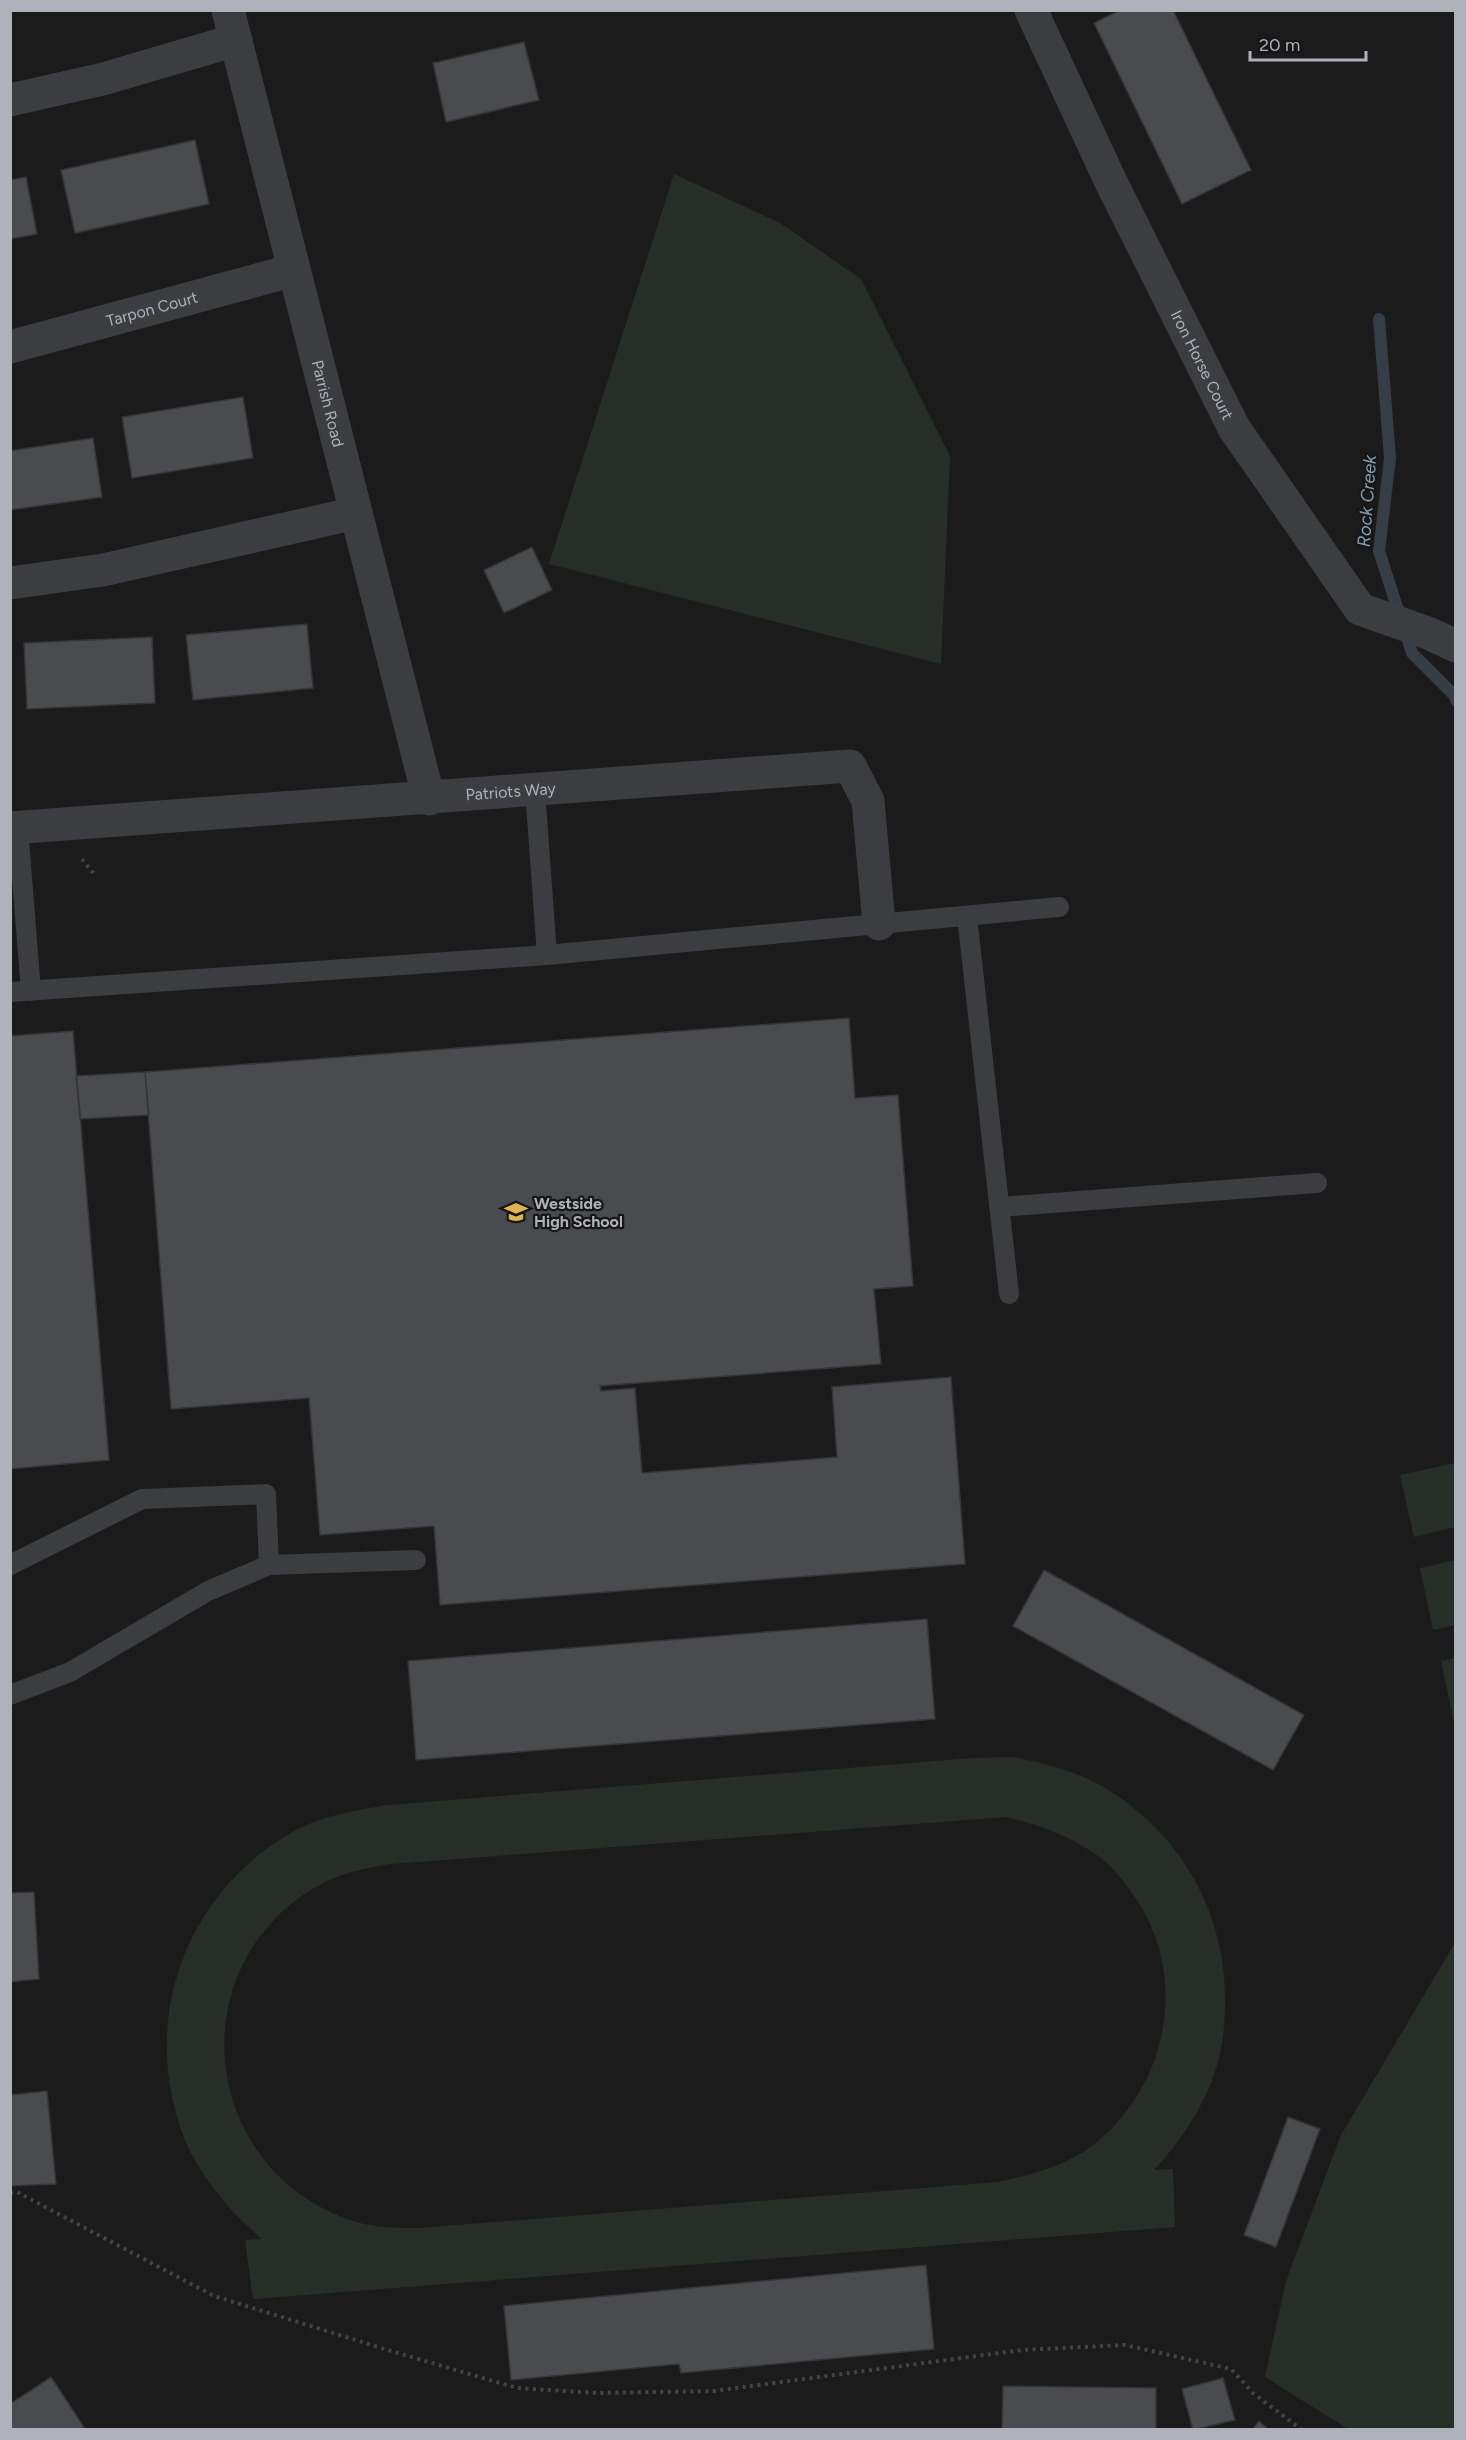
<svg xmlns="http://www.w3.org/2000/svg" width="1466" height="2440" viewBox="0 0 1466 2440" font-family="Figtree,sans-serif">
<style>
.pitch{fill:#272e28;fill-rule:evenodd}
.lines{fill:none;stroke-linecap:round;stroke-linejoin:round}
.stream{stroke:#363d44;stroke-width:12}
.building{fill:#4a4b4e;stroke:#353538;stroke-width:1.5}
.path{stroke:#424448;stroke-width:4;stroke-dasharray:3 4.5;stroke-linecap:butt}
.service{stroke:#3c3d41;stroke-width:20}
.minor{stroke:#3c3d41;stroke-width:33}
.labels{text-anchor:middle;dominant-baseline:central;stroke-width:4.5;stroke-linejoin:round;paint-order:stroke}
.street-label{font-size:16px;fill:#afb2ba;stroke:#161617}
.poi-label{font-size:16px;font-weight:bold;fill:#afb2ba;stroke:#161617;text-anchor:start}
.water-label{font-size:18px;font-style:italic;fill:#8b9eb0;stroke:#161617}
</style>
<rect width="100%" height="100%" fill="#1b1b1c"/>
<!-- pitch -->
<path class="pitch" d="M674 174 780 223 861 279 950 456 941 664 549 564Z
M1455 1463V1527L1414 1537 1400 1475Z
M1455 1560V1625L1433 1630 1420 1568Z
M1455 1658 1456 1723H1454L1441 1661Z
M1015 1757C1046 1764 1077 1771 1105 1788 1181 1833 1227 1915 1225 2003 1225 2027 1222 2052 1214 2075 1201 2111 1180 2142 1154 2170L1173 2169 1175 2227 253 2299 245 2240 262 2239C234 2215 210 2188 192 2155 181 2134 174 2109 170 2086 153 1982 204 1880 296 1830 325 1815 357 1810 388 1805L972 1758ZM1006 1817C1041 1825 1071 1836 1101 1858 1116 1870 1128 1887 1139 1903 1187 1981 1168 2082 1098 2141 1070 2165 1034 2174 998 2182L419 2228C395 2228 371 2228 347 2219 197 2164 180 1961 321 1884 343 1872 367 1868 391 1864Z
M1455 1943V2429H1348L1265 2377 1286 2281 1341 2135Z"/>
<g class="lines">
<!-- stream -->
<path class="stream" d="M1379 319 1390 458 1379 551 1412 653 1455 696 1456 700"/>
</g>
<!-- building -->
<path class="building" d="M1120 10H1173L1251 170 1182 204 1094 23Z
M524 42 539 100 446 122 433 63Z
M195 140 209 204 75 233 61 170Z
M26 177 37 234 10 239V180Z
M243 397 253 458 132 478 122 417Z
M93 438 102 497 10 510V451Z
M532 547 552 590 504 613 484 570Z
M307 624 313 688 193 700 186 635Z
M152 637 155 703 27 709 24 643Z
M849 1018 855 1098 898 1095 913 1286 874 1289 881 1364 600 1386 601 1391 635 1388 642 1473 837 1457 832 1387 951 1377 965 1564 440 1605 434 1526 320 1535 309 1398 171 1409 145 1072Z
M73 1031 109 1460 10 1469V1036Z
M145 1072 149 1115 80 1119 76 1076Z
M1044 1570 1304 1715 1273 1770 1013 1626Z
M927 1619 935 1719 416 1760 408 1661Z
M34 1892 39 1979 10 1982V1893Z
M47 2091 56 2184 10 2186V2095Z
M1288 2117 1320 2129 1276 2247 1244 2235Z
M926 2265 934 2349 681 2373 679 2364 511 2380 504 2306Z
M51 2377 84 2427 80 2430H10V2404Z
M1223 2378 1235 2420 1193 2430 1182 2389Z
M1003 2386 1156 2388V2430H1002Z
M1259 2421 1269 2430H1252Z"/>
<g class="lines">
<!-- path -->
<path class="path" d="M82 859 95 875
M10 2193 17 2192 214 2296 391 2351 517 2388 597 2393 714 2391 1022 2350 1125 2345 1231 2369 1254 2394 1302 2430"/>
<!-- service -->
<path class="service" d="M18 827 31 991
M967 916 1009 1294
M547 955 1059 907
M10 992 547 955 535 790
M999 1207 1317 1183
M10 1565 142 1499 266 1494 269 1565
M10 1695 70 1672 208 1591 269 1565 416 1560"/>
<!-- minor -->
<g class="minor">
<path id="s1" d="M228 10 429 799"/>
<path id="s2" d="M1031 10 1111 182 1234 428 1360 609 1428 633 1456 646"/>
<path d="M10 100 103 79 236 40"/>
<path id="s3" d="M10 347 294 270"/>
<path d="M10 583 103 570 356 513"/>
<path id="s4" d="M10 828 850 766 868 801 879 924"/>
</g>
</g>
<!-- icons -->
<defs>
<g id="school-bare" transform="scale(1.8)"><path d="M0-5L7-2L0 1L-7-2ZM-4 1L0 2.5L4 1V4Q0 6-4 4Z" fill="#ddb252" stroke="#161617" stroke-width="2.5" paint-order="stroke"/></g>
</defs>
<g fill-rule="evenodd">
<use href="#school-bare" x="516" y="1212"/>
</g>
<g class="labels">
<!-- street labels -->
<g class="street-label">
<text stroke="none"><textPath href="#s3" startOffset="147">Tarpon Court</textPath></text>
<text stroke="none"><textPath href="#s2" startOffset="394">Iron Horse Court</textPath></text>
<text stroke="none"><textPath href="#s1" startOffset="406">Parrish Road</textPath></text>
<text stroke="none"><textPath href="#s4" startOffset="502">Patriots Way</textPath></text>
</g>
<!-- poi labels -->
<g class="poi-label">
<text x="534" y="1203">Westside<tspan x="534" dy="18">High School</tspan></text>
</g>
<!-- water labels -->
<g class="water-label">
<text transform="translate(1367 501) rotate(-86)">Rock Creek</text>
</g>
</g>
<!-- border -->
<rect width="1466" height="2440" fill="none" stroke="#afb2ba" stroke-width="24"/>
<!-- scale -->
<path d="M1250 51v9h116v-9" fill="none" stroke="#afb2ba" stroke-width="3"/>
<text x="1259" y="51" font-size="18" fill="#afb2ba" stroke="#161617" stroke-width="4.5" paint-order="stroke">20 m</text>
</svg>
